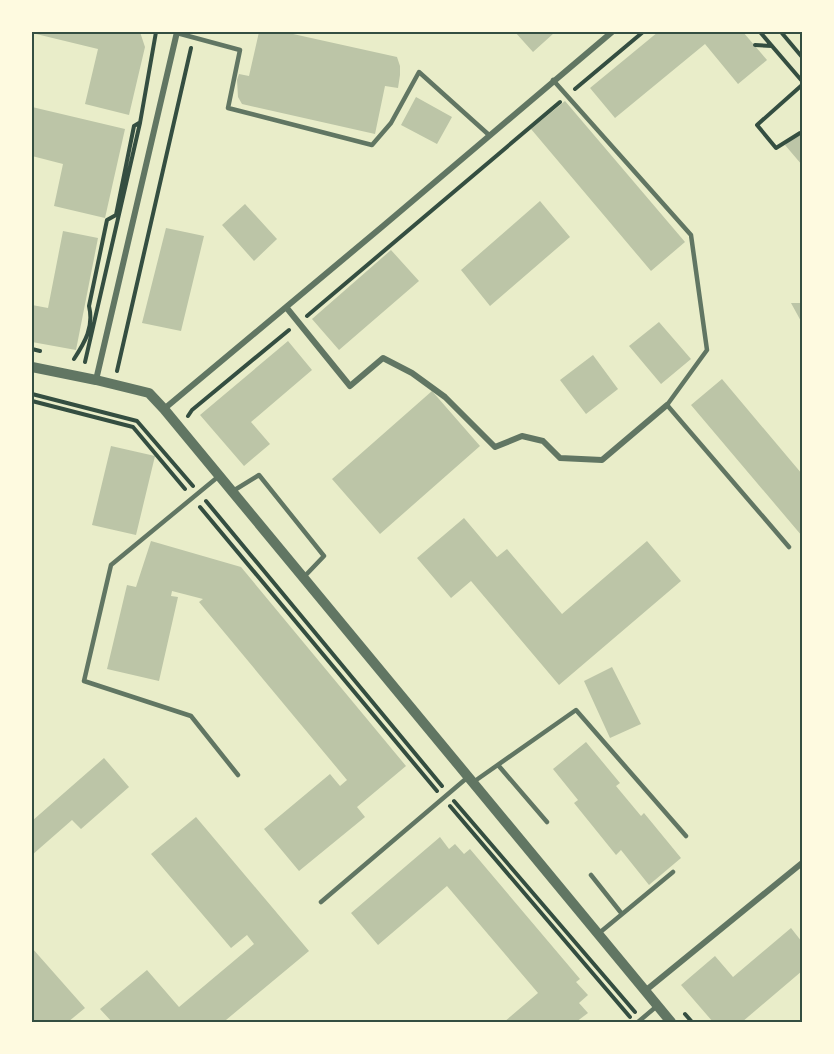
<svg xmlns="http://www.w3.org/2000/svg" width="834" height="1054" viewBox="0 0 834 1054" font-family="Commissioner,sans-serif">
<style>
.building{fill:#bcc5a7}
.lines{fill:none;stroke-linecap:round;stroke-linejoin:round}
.path{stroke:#344e41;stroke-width:4}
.service{stroke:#617663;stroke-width:4.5}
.minor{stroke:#617663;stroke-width:6}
.tertiary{stroke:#617663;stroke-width:10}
.neatline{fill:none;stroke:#344e41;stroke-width:2}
</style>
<rect width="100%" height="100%" fill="#e9edc9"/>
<!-- building -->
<path class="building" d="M32 32H140L145 47 129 115 85 104 98 49 32 33Z
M259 32H284L397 57 400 66V75L398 88 385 86 375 134 242 104 238 97 237 80 239 74 249 76Z
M515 32H553L554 33 533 52Z
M658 32H743L767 60 738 84 705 44 615 118 590 88Z
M416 97 452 117 437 144 401 125Z
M565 101 685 242 651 271 531 129Z
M32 107 125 129 105 218 54 206 63 164 32 156Z
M802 131V165L785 145Z
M540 201 570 237 490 306 461 270Z
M245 204 277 239 254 261 222 225Z
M166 228 204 236 181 331 142 323Z
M63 231 98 238 76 350 32 342V305L48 308Z
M391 250 419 281 339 350 312 319Z
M791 303H802V323Z
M659 322 691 359 661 384 629 346Z
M288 341 312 370 251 422 270 444 244 466 200 415Z
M593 355 618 389 586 414 560 380Z
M722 379 802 474V536L691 405Z
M432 391 480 446 380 534 332 479Z
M111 446 155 456 136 535 92 525Z
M464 518 497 557 507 549 562 614 647 541 681 581 559 685 471 581 451 598 417 558Z
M151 541 241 567 406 766 357 807 365 817 299 871 264 829 330 774 340 786 347 780 199 602 203 599 172 591 171 596 178 597 159 681 107 669 127 585 136 587Z
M612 667 641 724 610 738 584 681Z
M586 742 620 783 616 786 641 816 644 813 681 858 649 885 621 850 616 855 574 803 578 800 553 769Z
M104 758 129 787 81 829 72 820 32 855V821Z
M196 817 309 951 226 1020 229 1022H112L100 1009 147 970 179 1007 254 944 247 935 231 948 151 854Z
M440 837 449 849 455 844 464 854 470 849 580 979 576 982 588 995 579 1003 588 1013 576 1022H504L538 993 447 886 378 945 351 913Z
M791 928 802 942V971L742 1022H713L681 985 715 956 733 977Z
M32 948 85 1008 68 1022H32Z"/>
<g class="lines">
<!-- path -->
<path class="path" d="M760 32 802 81
M781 32 802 57
M755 45 772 46
M575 89 643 32
M800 133 776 148 757 125 802 85
M307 316 560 102
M32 349 40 351
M74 359C85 342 94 327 89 306L107 220 116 215 134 126 139 123
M85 362 140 123 156 32
M117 371 191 48
M32 394 137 421 193 486
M32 401 133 427 185 489
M188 416 192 410 289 330
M206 501 442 786
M200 507 437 791
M454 801 635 1012
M450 806 630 1017
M685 1014 692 1022"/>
<!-- service -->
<path class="service" d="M177 33 240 50 228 108 372 145 391 123 419 72 489 135
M553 80 691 235 707 350 667 405 789 547
M219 476 111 565 84 681 191 716 238 775
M233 491 259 475 324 556 303 578
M498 765 547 822
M472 783 576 710 686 836
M591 875 622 914
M321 902 468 777
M598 934 673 872
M638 1022 657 1006"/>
<!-- minor -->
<path class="minor" d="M286 307 350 386 383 358 412 373 445 397 495 447 522 436 543 441 560 458 602 460 667 405
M96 380 177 32
M164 409 383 226 612 32
M645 991 802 863"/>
<!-- tertiary -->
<path class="tertiary" d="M32 367 96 380 149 393 164 409 671 1022"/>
</g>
<!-- border -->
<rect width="834" height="1054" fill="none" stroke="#fefae0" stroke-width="66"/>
<rect x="33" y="33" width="768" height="988" class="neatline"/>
</svg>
